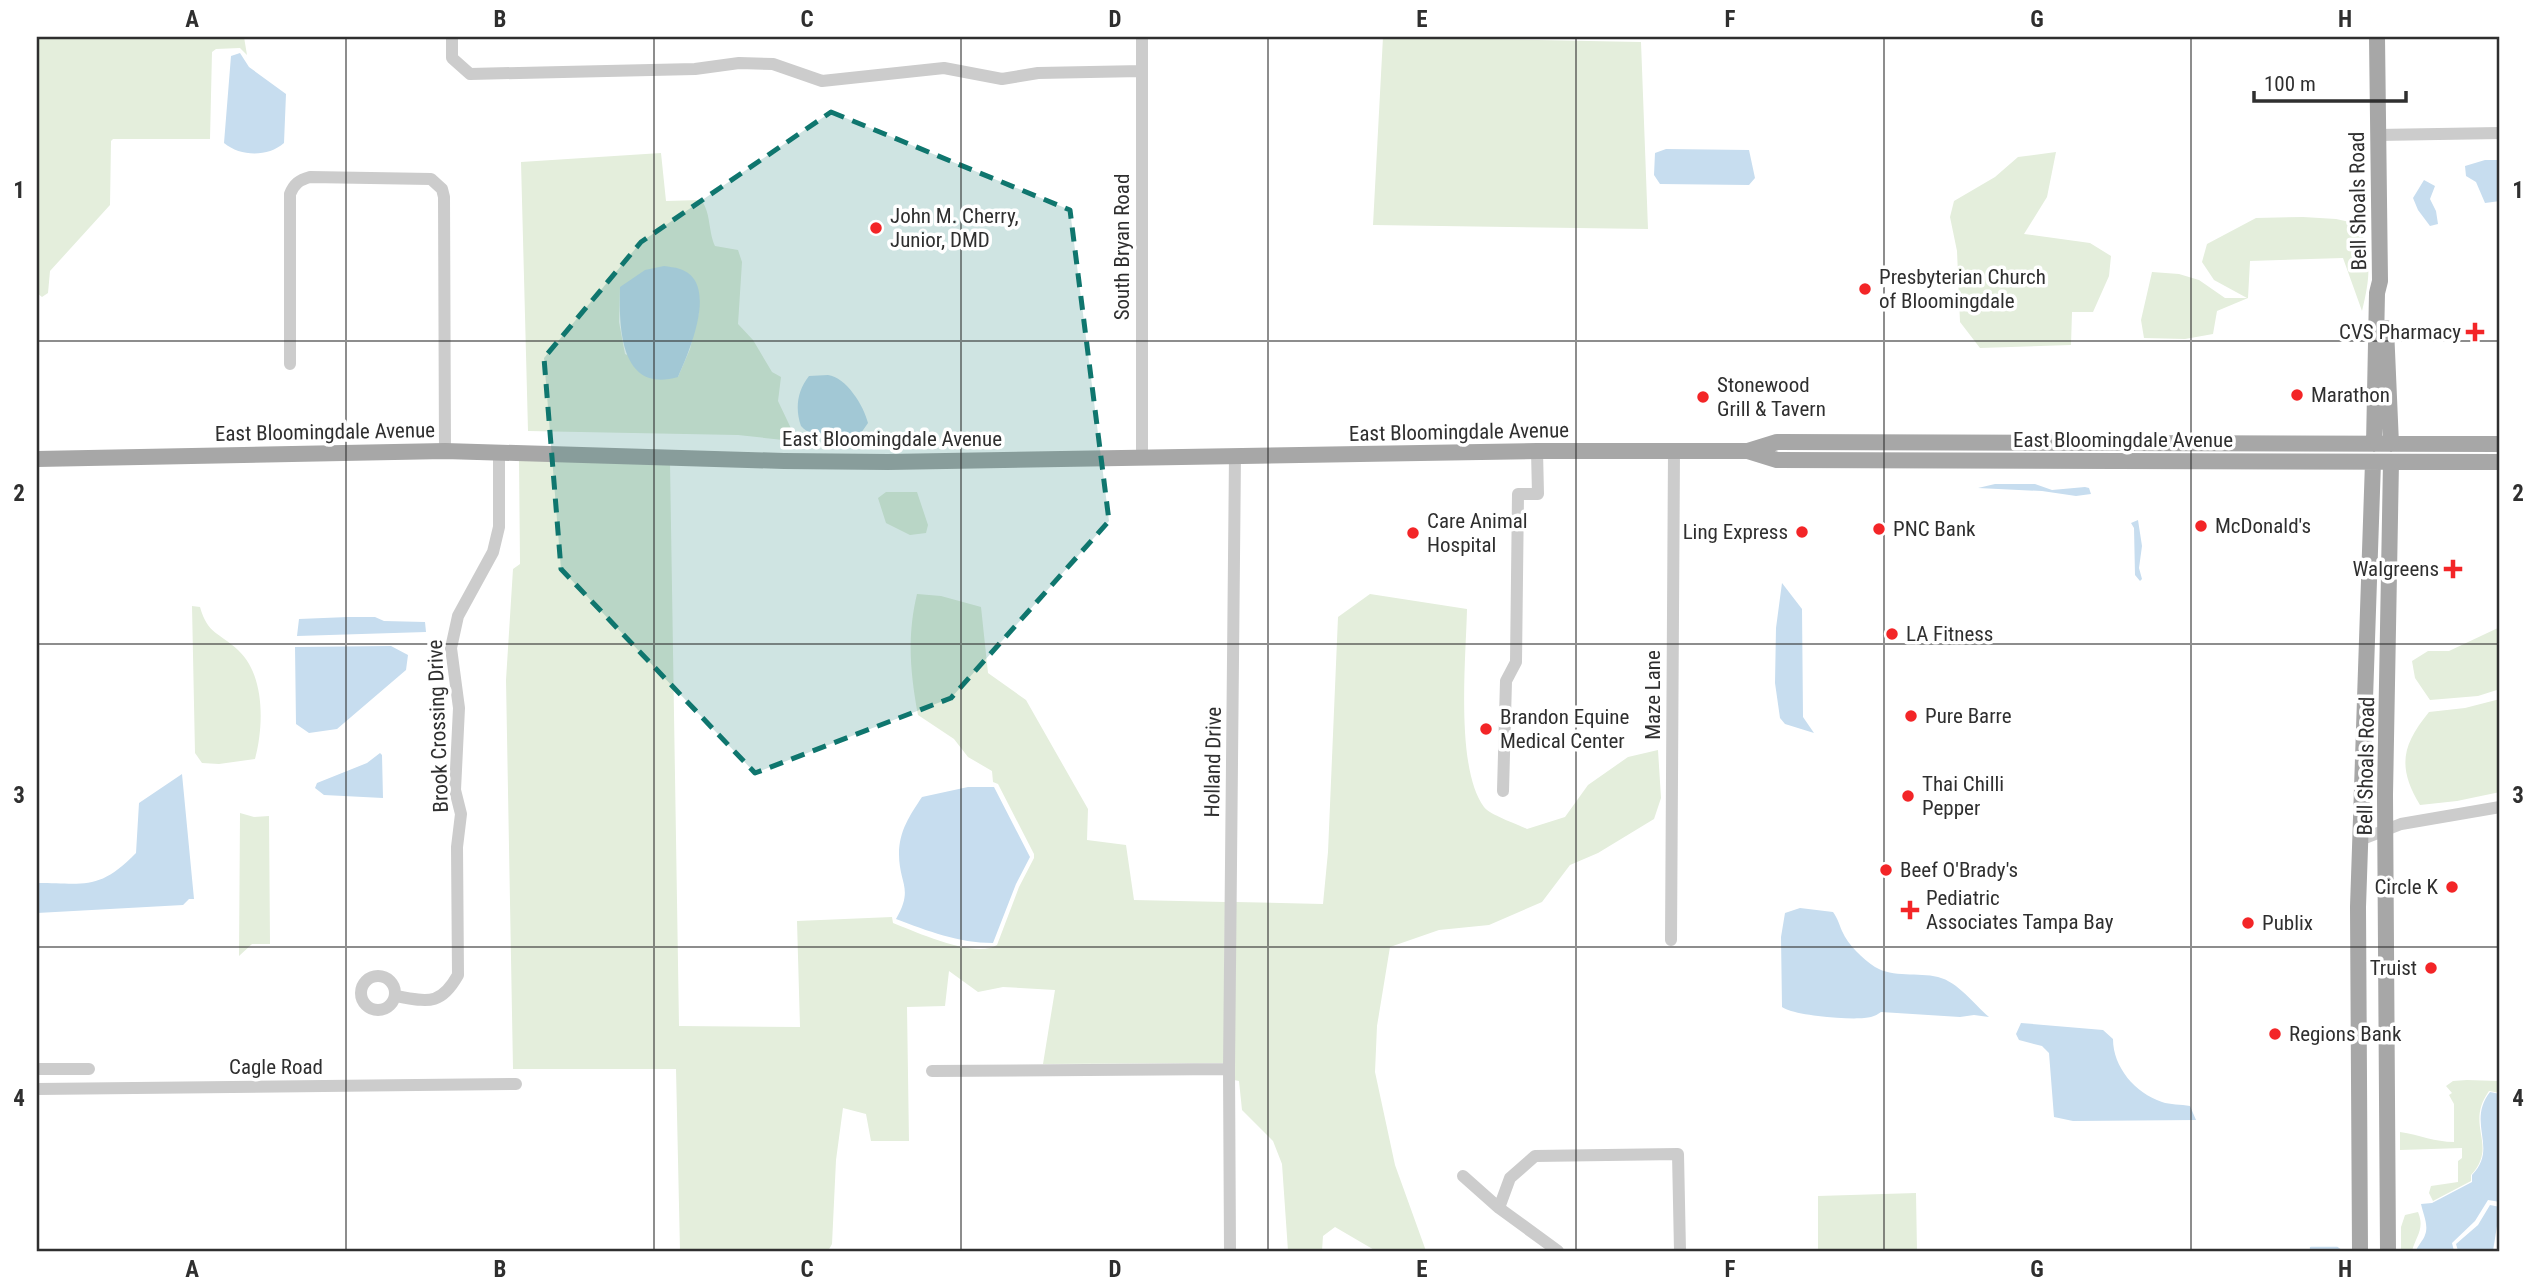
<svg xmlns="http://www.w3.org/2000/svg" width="2537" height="1288" viewBox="0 0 2537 1288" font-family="'Roboto Condensed',sans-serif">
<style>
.green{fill:#e4eedc;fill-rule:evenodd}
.water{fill:#c7ddef}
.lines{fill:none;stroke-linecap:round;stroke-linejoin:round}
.stream{stroke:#c7ddef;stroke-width:2.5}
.minor{stroke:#ccc;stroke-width:12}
.major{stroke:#a7a7a7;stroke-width:16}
.marked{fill:#0f766e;fill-opacity:0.2;stroke:#0f766e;stroke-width:5;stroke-dasharray:14 9;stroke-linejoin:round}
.grid{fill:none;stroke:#2f2f2f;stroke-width:2;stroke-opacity:0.55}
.poi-dot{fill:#f32527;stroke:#fff;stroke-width:2.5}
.labels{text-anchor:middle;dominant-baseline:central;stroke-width:7;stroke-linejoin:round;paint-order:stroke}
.street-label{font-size:21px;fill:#2f2f2f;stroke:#fff}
.poi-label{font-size:21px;fill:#2f2f2f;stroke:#fff;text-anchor:start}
.neatline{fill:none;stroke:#2f2f2f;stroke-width:2.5}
.grid-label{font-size:23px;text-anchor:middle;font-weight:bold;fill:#2f2f2f}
</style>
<rect width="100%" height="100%" fill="#fff"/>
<!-- green -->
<path class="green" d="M37 37H244L247 55 240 48 216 49 212 52 210 139H113L111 141 110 205 50 271 48 293 42 297 37 293Z
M1383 37 1641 42 1648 229 1373 225Z
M2056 152 2047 197 2024 234 2090 243 2111 256 2109 276 2093 312H2072L2071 345 1980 348 1960 322 1957 251 1950 217 1954 201 1995 177 2018 157Z
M661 153 666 201 701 200C711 212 708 231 715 246L738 250 742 262 738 324 753 340 772 372 781 377 778 401 796 439 802 442 738 435 528 431 521 162ZM620 287 699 312 690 349 678 377 625 354 619 322Z
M2303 217 2336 219 2359 224C2371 260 2371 274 2362 311L2343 258 2250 261 2248 298 2217 311 2213 334 2185 339 2144 338 2141 320 2152 272 2179 274 2199 280 2225 298H2247L2214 280 2202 262 2207 244 2256 218Z
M519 459 670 463 679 1026 800 1027 797 921 892 917 893 923C916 932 976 959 997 945L1019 887 1034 858V854L998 784 993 782 992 771 968 757 954 739 918 715C910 672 907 636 917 594L941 596 981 607 988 673 1026 700 1088 809 1087 840 1126 845 1134 900 1225 902 1224 1063 1043 1064 1055 990 1003 987 978 992 949 971 945 1006 907 1007 909 1141H871L866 1114 843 1108 836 1160 832 1244 828 1251H680L676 1069H513L506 680 513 569 520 564Z
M886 492H917L928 525 926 533 910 535 886 523 878 498Z
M1370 594 1467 609C1466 658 1455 768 1484 807 1490 815 1517 824 1527 829L1565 817 1588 785 1628 757 1658 750 1661 798 1654 819 1598 853 1570 865 1542 902 1489 925 1439 930 1390 947 1377 1026 1375 1072 1395 1165 1426 1251H1376L1335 1227 1323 1236 1322 1251H1288L1282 1164 1273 1141 1242 1110 1239 1081 1234 1080 1236 902 1323 904 1328 852 1338 617Z
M192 606 200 607C208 635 219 632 238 650 265 675 264 725 255 759L219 764 202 763 195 753Z
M2500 627V689L2478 696 2430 700 2415 678 2412 661 2428 651H2449Z
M2500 699V792L2457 801 2420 805C2397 767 2402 745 2429 712L2465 708Z
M240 813 254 817 269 816 270 944H252L239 956Z
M2467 1080 2498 1081 2500 1084V1093L2489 1091C2464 1126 2499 1145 2471 1175V1181L2433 1201 2429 1193 2431 1186 2458 1182V1161L2462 1158V1148L2400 1150V1132C2420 1135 2435 1142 2454 1142V1104L2449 1095 2452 1093 2446 1086 2453 1081Z
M1916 1193 1917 1251H1818V1196Z
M2418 1212C2425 1229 2416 1236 2412 1251H2401V1227L2405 1215Z"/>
<!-- water -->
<path class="water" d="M240 53 249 67 286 94 284 143C268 157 241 157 224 143L231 56Z
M1666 149 1749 150 1755 178 1749 185 1660 184 1654 175 1655 153Z
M2485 160H2500V201L2485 203 2476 182 2466 176 2465 166Z
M2424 180 2435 186 2430 199 2436 211 2438 224 2430 226 2418 210 2413 198Z
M664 266C669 267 675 267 680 269 720 282 689 352 678 377 619 394 619 325 620 287L645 270Z
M828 375C846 377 864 406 868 423L861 433C845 440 812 440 801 426 795 409 797 391 809 376Z
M1995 484H2035L2052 490 2085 487 2089 488 2091 494 2076 496 2042 491 1978 488Z
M2138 520 2142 546 2139 568 2142 579 2140 581 2135 575 2134 528 2131 523Z
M1782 583 1802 609 1803 717 1814 733 1785 724 1780 718 1775 683 1776 628Z
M348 617H375L384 621 425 622 426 632 297 636 299 619Z
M391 646 408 655 406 670 337 729 309 733 296 724 295 647Z
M380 753 382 755 383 798 324 795 315 788 317 783 367 763Z
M182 774 194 899H189L183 905 37 913V883C85 883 99 891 136 853L139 803Z
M968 787H994L1030 857 1016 884 993 943C958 943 928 931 896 919 914 888 899 884 899 854 899 831 910 815 922 797Z
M1800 908 1833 912C1838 919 1839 924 1842 931 1848 945 1863 959 1875 967 1893 978 1918 972 1938 977 1958 982 1974 1004 1989 1017L1974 1015 1960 1017 1881 1012C1878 1014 1875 1016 1871 1017 1857 1021 1794 1016 1782 1007L1781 937 1785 913Z
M2021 1023 2103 1030 2113 1039C2113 1067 2135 1093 2162 1102 2170 1105 2181 1104 2190 1106L2196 1120 2073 1121 2054 1117 2049 1053 2042 1046 2019 1040 2016 1034Z
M2490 1092 2500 1094V1202L2488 1200 2475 1221 2452 1243 2454 1251H2416C2418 1245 2423 1241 2425 1235 2429 1225 2423 1214 2421 1204L2432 1203 2472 1182V1175C2499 1148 2466 1123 2490 1092Z
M2490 1205 2500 1207 2493 1251H2458L2456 1244 2478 1225Z"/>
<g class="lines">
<!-- stream -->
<path class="stream" d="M2311 1248H2337L2341 1251"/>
<!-- minor -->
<path class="minor" d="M452 37V58L470 74 695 69 739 63 773 64 822 81 944 68 1002 79 1038 73 1142 71
M1142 37V457
M2377 135 2500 133
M290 364V194C294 184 299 180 310 177L431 179 442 189 444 197 445 451
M1503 791 1506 681 1516 662 1518 494H1538L1537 451
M2360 840 2401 824 2500 807
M1671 940 1674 451
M361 993a17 17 0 1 1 34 0a17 17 0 1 1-34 0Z
M395 996C427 1001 440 1007 458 975L457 847 461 814 455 790 459 708 451 648 458 616 493 552 499 527V453
M37 1069H89
M932 1071 1229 1069
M37 1089 516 1084
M1463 1176 1499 1208 1558 1251
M1499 1208 1510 1178 1535 1156 1678 1154 1680 1251
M1230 1251 1229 1069 1235 455"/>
<!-- major -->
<path class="major" d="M2386 328 2391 444
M2374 444 2377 293 2380 281 2377 37
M1748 451 1777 442 2500 444
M37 459 445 451 784 461 888 462 1537 451H1748L1777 460 2500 462
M2360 1251 2358 907 2373 462
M2388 1251 2385 795 2391 462"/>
</g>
<!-- marked area -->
<path class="marked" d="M831 112 1070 210 1109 521 951 698 755 773 561 569 544 358 641 242Z"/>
<!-- grid -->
<path class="grid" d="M346 37V1251M654 37V1251M961 37V1251M1268 37V1251M1576 37V1251M1884 37V1251M2191 37V1251M37 341H2500M37 644H2500M37 947H2500"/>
<!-- markers -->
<g class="poi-dot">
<circle cx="876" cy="228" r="7"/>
<circle cx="1865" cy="289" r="7"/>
<path d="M2471.5 321.5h7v7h7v7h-7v7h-7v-7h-7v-7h7z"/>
<circle cx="2297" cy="395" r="7"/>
<circle cx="1703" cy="397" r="7"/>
<circle cx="2201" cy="526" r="7"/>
<circle cx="1879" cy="529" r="7"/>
<circle cx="1802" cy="532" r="7"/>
<circle cx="1413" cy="533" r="7"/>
<path d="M2449.5 558.5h7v7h7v7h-7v7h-7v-7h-7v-7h7z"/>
<circle cx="1892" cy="634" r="7"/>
<circle cx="1911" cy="716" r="7"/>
<circle cx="1486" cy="729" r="7"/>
<circle cx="1908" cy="796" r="7"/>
<circle cx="1886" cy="870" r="7"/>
<circle cx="2452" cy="887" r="7"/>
<path d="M1906.5 899.5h7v7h7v7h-7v7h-7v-7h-7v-7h7z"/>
<circle cx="2248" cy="923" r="7"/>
<circle cx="2431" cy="968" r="7"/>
<circle cx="2275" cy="1034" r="7"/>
</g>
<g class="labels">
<!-- street labels -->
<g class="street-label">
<text transform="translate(2358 201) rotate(-91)">Bell Shoals Road</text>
<text transform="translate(1122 247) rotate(-90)">South Bryan Road</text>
<text transform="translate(325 432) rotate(-1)">East Bloomingdale Avenue</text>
<text transform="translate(1459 432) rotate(-1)">East Bloomingdale Avenue</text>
<text x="892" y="439">East Bloomingdale Avenue</text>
<text x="2123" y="440">East Bloomingdale Avenue</text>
<text transform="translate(1653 695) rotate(-90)">Maze Lane</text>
<text transform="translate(438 726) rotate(-92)">Brook Crossing Drive</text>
<text transform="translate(1213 762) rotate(-89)">Holland Drive</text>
<text transform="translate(2366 766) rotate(-89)">Bell Shoals Road</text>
<text x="276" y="1067">Cagle Road</text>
</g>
<!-- poi labels -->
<g class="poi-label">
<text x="890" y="216">John M. Cherry,<tspan x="890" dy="24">Junior, DMD</tspan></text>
<text x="1879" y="277">Presbyterian Church<tspan x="1879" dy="24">of Bloomingdale</tspan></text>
<text x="2461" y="332" text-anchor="end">CVS Pharmacy</text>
<text x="1717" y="385">Stonewood<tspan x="1717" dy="24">Grill &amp; Tavern</tspan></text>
<text x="2311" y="395">Marathon</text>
<text x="1427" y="521">Care Animal<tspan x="1427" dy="24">Hospital</tspan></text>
<text x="2215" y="526">McDonald's</text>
<text x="1893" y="529">PNC Bank</text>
<text x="1788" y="532" text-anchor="end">Ling Express</text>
<text x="2439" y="569" text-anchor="end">Walgreens</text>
<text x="1906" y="634">LA Fitness</text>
<text x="1925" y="716">Pure Barre</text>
<text x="1500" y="717">Brandon Equine<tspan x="1500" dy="24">Medical Center</tspan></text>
<text x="1922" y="784">Thai Chilli<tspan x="1922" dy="24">Pepper</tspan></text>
<text x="1900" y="870">Beef O'Brady's</text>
<text x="2438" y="887" text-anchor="end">Circle K</text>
<text x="1926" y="898">Pediatric<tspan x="1926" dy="24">Associates Tampa Bay</tspan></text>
<text x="2262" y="923">Publix</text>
<text x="2417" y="968" text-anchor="end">Truist</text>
<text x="2289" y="1034">Regions Bank</text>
</g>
</g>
<!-- border -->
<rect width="2537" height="1288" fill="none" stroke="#ffffff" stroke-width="77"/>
<!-- scale -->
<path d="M2254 91v10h152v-10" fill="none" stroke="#2f2f2f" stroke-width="3.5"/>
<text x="2264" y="91" font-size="21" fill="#2f2f2f" stroke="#ffffff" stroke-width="5" paint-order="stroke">100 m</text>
<rect x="38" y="38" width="2460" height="1212" class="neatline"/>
<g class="grid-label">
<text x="192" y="27">A</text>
<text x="500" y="27">B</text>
<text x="807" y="27">C</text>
<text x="1115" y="27">D</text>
<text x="1422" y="27">E</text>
<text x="1730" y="27">F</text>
<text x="2037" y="27">G</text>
<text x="2345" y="27">H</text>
<text x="19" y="198">1</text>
<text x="2518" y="198">1</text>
<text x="19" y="501">2</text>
<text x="2518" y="501">2</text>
<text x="19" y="803">3</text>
<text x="2518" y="803">3</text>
<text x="19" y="1106">4</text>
<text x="2518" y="1106">4</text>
<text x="192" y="1277">A</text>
<text x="500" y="1277">B</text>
<text x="807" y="1277">C</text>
<text x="1115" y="1277">D</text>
<text x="1422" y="1277">E</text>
<text x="1730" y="1277">F</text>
<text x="2037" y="1277">G</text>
<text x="2345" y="1277">H</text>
</g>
</svg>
